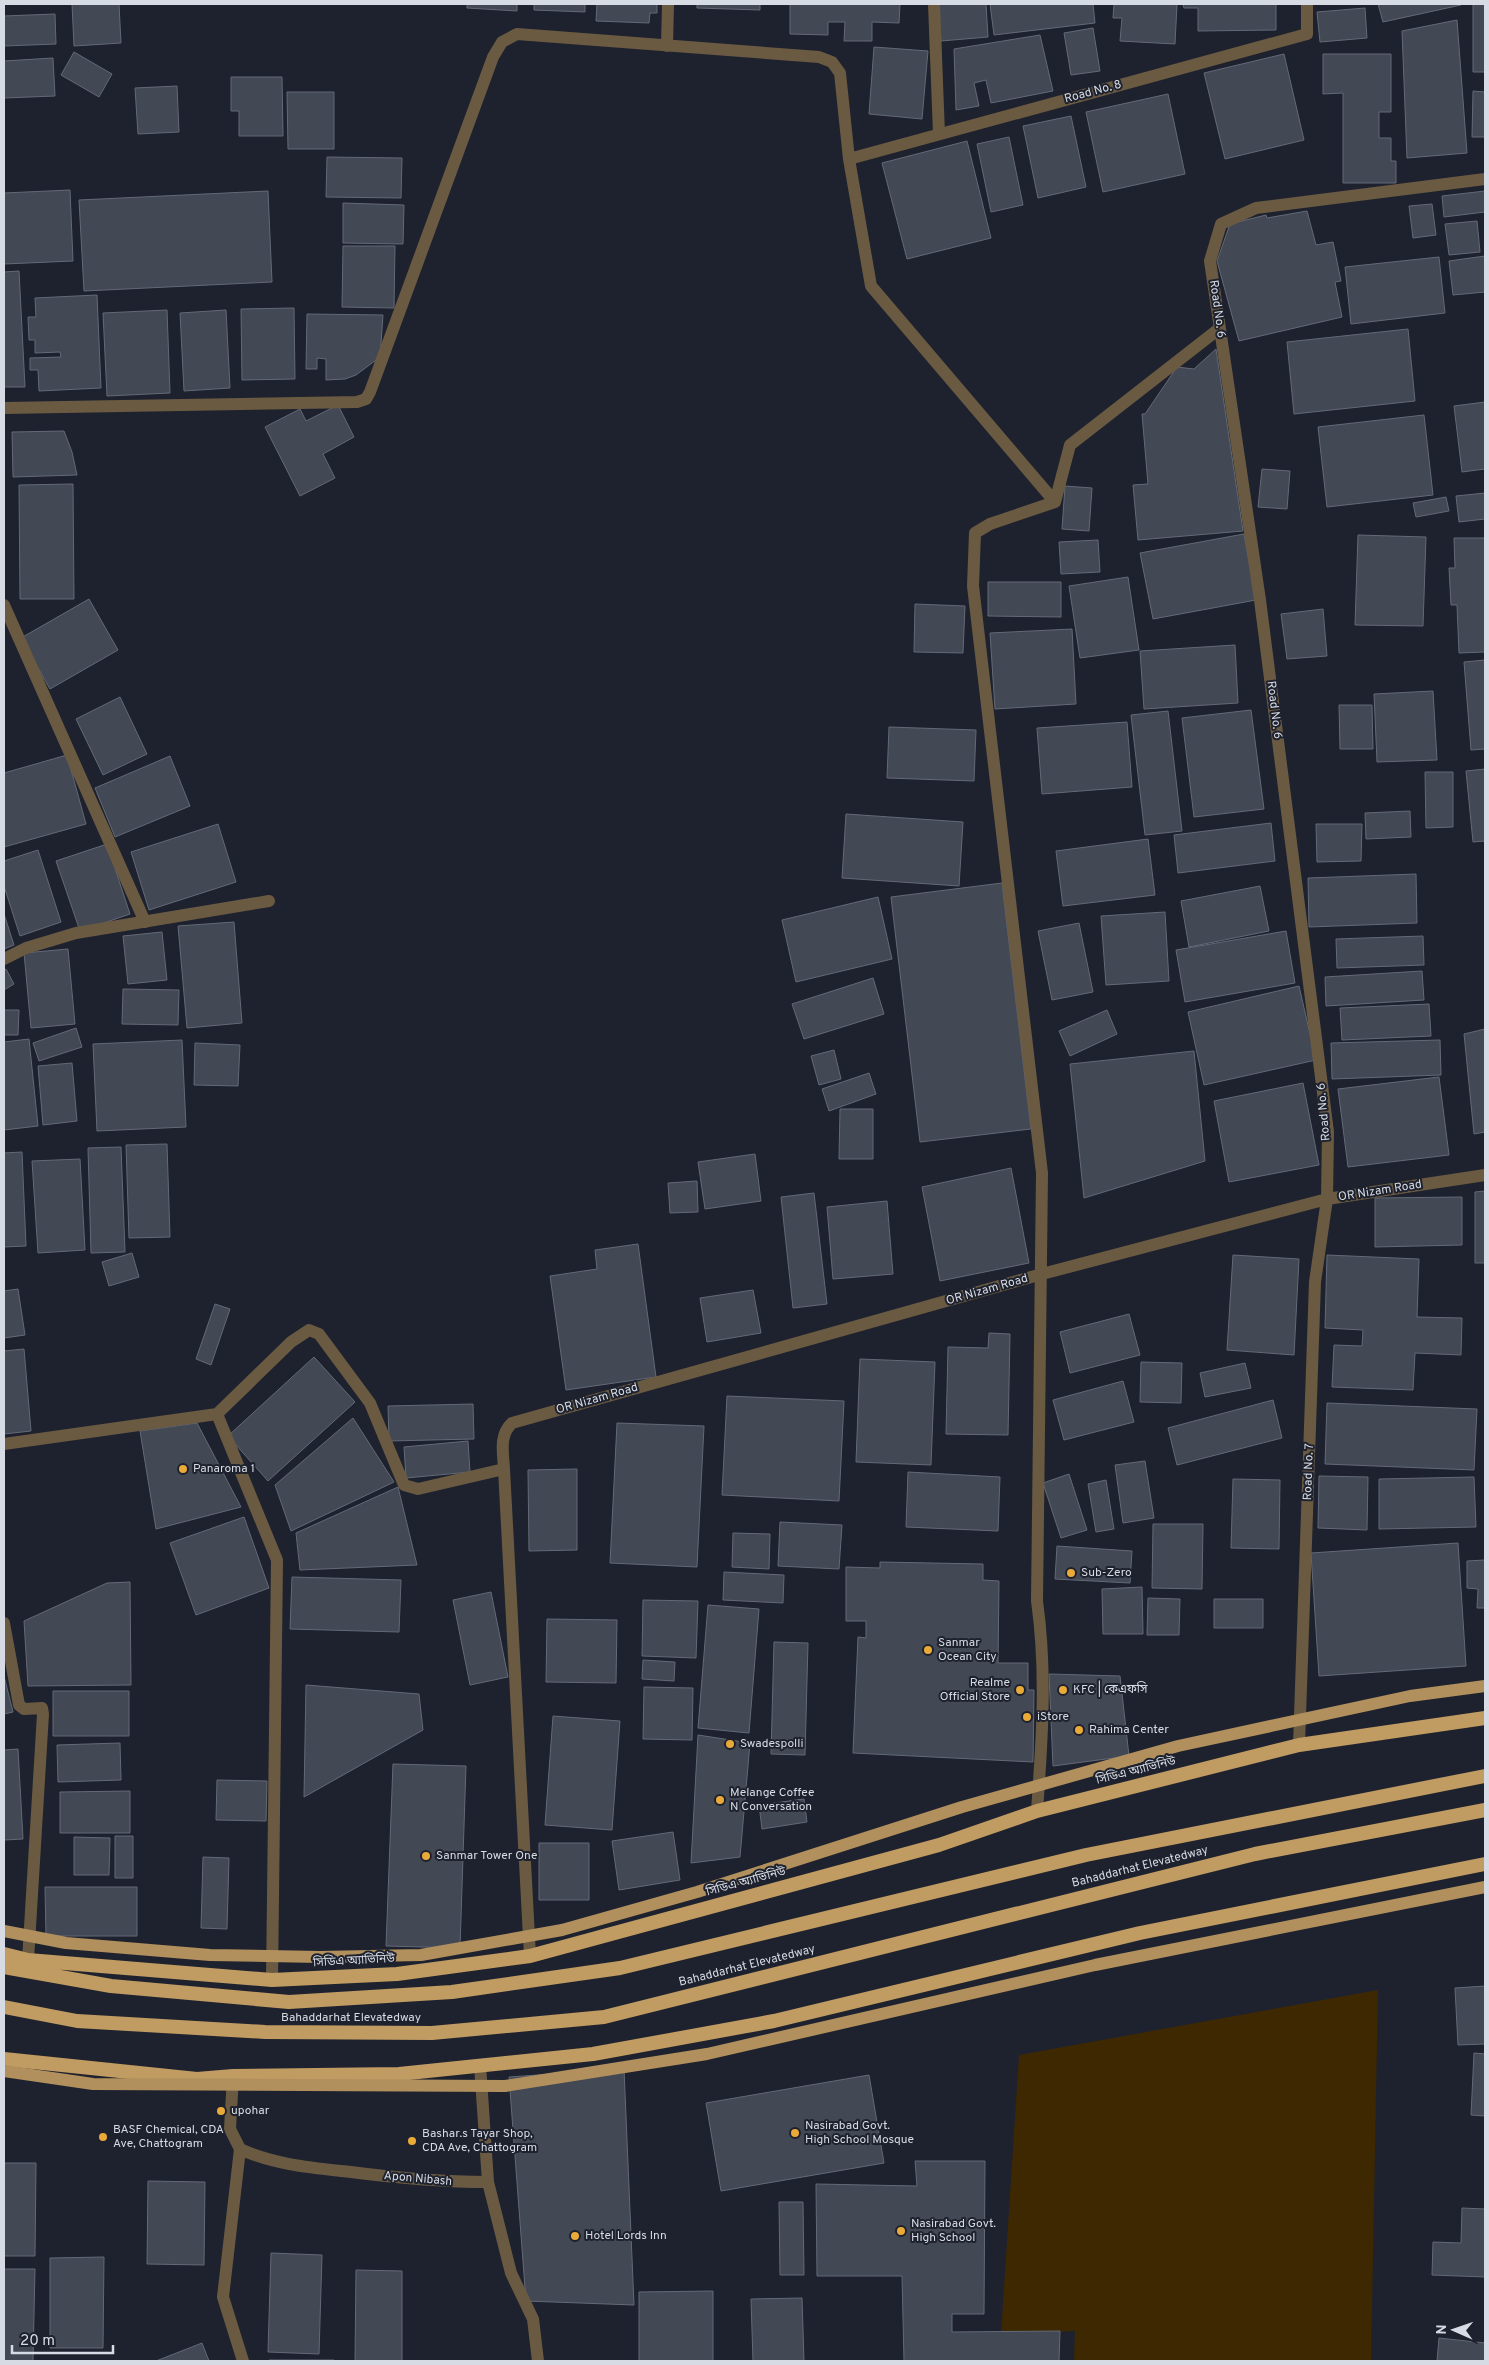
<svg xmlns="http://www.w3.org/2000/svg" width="1489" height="2365" viewBox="0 0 1489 2365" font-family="Overpass,'Noto Sans Bengali',sans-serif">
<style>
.green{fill:#3d2801}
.building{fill:#434855;stroke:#646978}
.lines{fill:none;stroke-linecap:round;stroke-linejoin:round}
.minor{stroke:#6a5a42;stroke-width:12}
.trunk{stroke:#c09b62;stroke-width:14}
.primary-bridge{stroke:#b1905d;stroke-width:12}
.poi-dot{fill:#eaaa38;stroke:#1e222e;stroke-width:2}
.labels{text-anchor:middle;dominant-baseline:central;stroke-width:4;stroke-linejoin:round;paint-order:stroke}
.street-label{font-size:12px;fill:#d7dbe3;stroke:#1e222e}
.poi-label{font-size:12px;fill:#d7dbe3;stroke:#1e222e;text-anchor:start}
</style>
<rect width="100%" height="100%" fill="#1e222e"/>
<!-- green -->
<path class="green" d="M1378 1990 1371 2361H1074L1075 2331 1001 2334 1019 2055Z"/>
<!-- building -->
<path class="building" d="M72 4H119L121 43 74 46Z
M467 4H517V11L467 8Z
M534 4H585V12L534 10Z
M597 4H657V13H650L649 23 596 21Z
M697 4H760V10L697 8Z
M790 4H900L899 23 872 22V41H844L845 22H828V35L790 34Z
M937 4H986L988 37 941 41Z
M990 4H1093L1095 23 994 35Z
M1114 4H1177L1175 44 1120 41 1122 18H1113Z
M1183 4H1276V30L1198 31V8H1184Z
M1378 4H1461V5L1383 22Z
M1473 4H1485V72H1473Z
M1365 8 1367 38 1320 42 1317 12Z
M55 14 56 44 4 46V16Z
M1457 20 1467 153 1407 158 1402 31Z
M1093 28 1100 71 1071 75 1064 33Z
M1040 35 1053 91 991 103 986 80 974 83 979 106 956 110 954 49Z
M874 47 928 51 922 119 869 114Z
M74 52 112 74 99 97 61 75Z
M1284 54 1304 140 1225 159 1204 73Z
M1323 54H1391V112H1379V138H1391V161H1396V183H1343V93L1323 94Z
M53 58 55 96 4 98V61Z
M231 77H282L283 136H239V111H231Z
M177 86 179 132 138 134 135 88Z
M1473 91 1485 92V137H1472Z
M287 92H334V149H288Z
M1168 94 1185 174 1103 192 1086 112Z
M1071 116 1086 187 1038 198 1023 126Z
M1009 137 1023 205 991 212 977 144Z
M967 141 991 238 907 259 882 163Z
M327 157 402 158 401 198 326 197Z
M70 190 73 261 4 264V193Z
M268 191 272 282 84 291 79 200Z
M1485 191V212L1444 217 1442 196Z
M343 203 404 205 403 244 343 243Z
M1432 204 1436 235 1413 238 1409 206Z
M1307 211 1316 245 1333 242 1341 281 1335 282 1342 317 1239 341 1217 261 1230 224 1266 215 1267 218Z
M1477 221 1480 252 1449 255 1445 224Z
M343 246H395L394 308 342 307Z
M1485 256V292L1453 295 1449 261Z
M1439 257 1445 313 1351 324 1345 267Z
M19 271 25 387H4V272Z
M97 295 101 388 39 391 38 370H30V358L61 357 60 352 35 353V340H29L28 317H36L35 298Z
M294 308 295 379 242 380 241 309Z
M167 310 170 393 107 396 103 313Z
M226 310 230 388 184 391 180 313Z
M307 314 383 315 380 357 356 375 345 379 326 380V359L317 358V369H306Z
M1408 329 1415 401 1294 414 1287 342Z
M1216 349 1243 531 1138 540 1133 485 1148 484 1142 414H1145L1177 367 1194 369Z
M1485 402V469L1462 472 1454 406Z
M338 405 354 437 323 454 335 478 300 496 265 427 300 409 306 421Z
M1424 415 1433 495 1327 507 1318 427Z
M64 431 72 452 77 475 13 477 12 432Z
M1262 469 1290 471 1287 509 1258 507Z
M73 484 74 599H20L19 485Z
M1065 486 1092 488 1089 531 1062 529Z
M1485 493V519L1459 522 1456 496Z
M1446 497 1449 511 1416 517 1413 503Z
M1244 534 1256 600 1153 619 1140 553Z
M1358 535 1426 537 1423 626 1355 625Z
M1454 538H1485V652L1459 653 1457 605H1451L1449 568H1455Z
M1098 540 1100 572 1061 574 1059 542Z
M1128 577 1139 650 1080 658 1069 586Z
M988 582H1061V617L988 616Z
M89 599 118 650 50 689 21 638Z
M915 604 965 606 963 653 914 652Z
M1323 609 1327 656 1287 659 1281 614Z
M1072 629 1076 704 995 709 990 633Z
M1235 645 1238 703 1144 709 1140 651Z
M1485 660V749L1471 750 1464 662Z
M1433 691 1437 760 1377 762 1374 694Z
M120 697 147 754 103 775 76 719Z
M1339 705H1372L1373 749H1340Z
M1251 710 1264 809 1194 817 1182 718Z
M1168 711 1182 831 1145 835 1131 715Z
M1127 722 1132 787 1042 794 1037 728Z
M889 727 976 730 974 781 887 778Z
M67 755 86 824 4 847V773Z
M170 756 190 806 115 837 95 788Z
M1485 769V841L1473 842 1466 771Z
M1425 772H1453V827L1426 828Z
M1410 811 1411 837 1366 839 1365 813Z
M846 814 963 822 959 886 842 878Z
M1271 823 1275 861 1178 873 1174 835Z
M218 824 236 882 149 910 131 852Z
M1316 824H1362L1361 861 1317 862Z
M1148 839 1155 895 1063 906 1056 851Z
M107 844 130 914 80 931 56 861Z
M38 850 61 922 20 936 4 886V861Z
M1416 874 1417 923 1309 927 1308 878Z
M1002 883 1031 1129 920 1142 891 897Z
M1260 886 1269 931 1189 947 1181 901Z
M878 897 892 959 796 982 782 920Z
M1165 912 1169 981 1106 985 1101 916Z
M4 914 14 945 4 949Z
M234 922 242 1023 187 1028 178 926Z
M1079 923 1093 992 1052 1000 1038 931Z
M1286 931 1295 983 1185 1002 1176 950Z
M162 932 167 980 128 984 123 936Z
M1423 936 1424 965 1337 968 1336 939Z
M68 949 75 1024 31 1028 24 953Z
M6 969 14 984 4 990V970Z
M1422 971 1424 1000 1326 1006 1325 977Z
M873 978 884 1014 804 1039 792 1004Z
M1299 986 1316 1060 1204 1085 1188 1012Z
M123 989 179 990 178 1025 122 1024Z
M1429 1004 1431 1036 1342 1040 1340 1008Z
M4 1010H19L18 1035H4Z
M1107 1010 1117 1034 1070 1056 1059 1031Z
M76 1028 82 1047 39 1061 33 1043Z
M1485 1029V1132L1474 1134 1464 1034Z
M29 1039 38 1126 4 1130V1042Z
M182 1040 186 1127 97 1131 93 1044Z
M1440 1040 1441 1075 1332 1079 1331 1043Z
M195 1043 240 1045 238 1086 194 1085Z
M834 1050 841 1079 819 1085 811 1056Z
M1194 1051 1205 1161 1084 1198 1070 1064Z
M72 1063 77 1121 43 1125 38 1066Z
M869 1073 876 1094 829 1111 822 1089Z
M1439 1077 1449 1155 1348 1167 1338 1089Z
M1303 1083 1319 1165 1229 1182 1214 1101Z
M840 1109H873V1159H839Z
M167 1144 170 1237 129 1238 126 1145Z
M121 1147 125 1252 91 1253 88 1148Z
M22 1152 26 1246 4 1247V1153Z
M755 1154 761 1201 705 1209 698 1162Z
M80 1159 85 1250 38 1253 32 1161Z
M1011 1168 1029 1263 940 1281 922 1187Z
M697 1181 698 1212 670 1213 668 1183Z
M1485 1191V1263H1475V1192Z
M814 1193 827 1304 793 1308 781 1197Z
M1462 1197V1245L1375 1247V1198Z
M887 1201 893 1274 833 1279 827 1207Z
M638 1244 656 1377 566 1390 550 1276 597 1269 595 1250Z
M132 1253 139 1277 109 1286 102 1262Z
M1233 1255 1299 1259 1294 1355 1227 1350Z
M1327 1255 1419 1259 1417 1317 1462 1318 1461 1355 1415 1353 1413 1390 1332 1387 1334 1345 1362 1346 1363 1330 1325 1328Z
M18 1289 25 1335 4 1338V1291Z
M753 1290 761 1333 707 1342 700 1298Z
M215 1304 230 1309 211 1365 196 1359Z
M1129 1314 1140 1355 1070 1373 1060 1332Z
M989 1333 1010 1334 1008 1435 946 1434 948 1347 988 1348Z
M24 1349 31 1431 4 1434V1351Z
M314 1357 355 1402 268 1481 228 1436Z
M860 1359 935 1362 931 1465 856 1462Z
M1141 1362 1182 1363 1181 1403 1140 1402Z
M1245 1363 1251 1388 1205 1397 1200 1373Z
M1123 1381 1134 1422 1064 1440 1053 1400Z
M727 1396 844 1401 839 1501 722 1495Z
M1273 1400 1282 1438 1177 1465 1168 1428Z
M1327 1403 1477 1409 1474 1470 1325 1464Z
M473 1404 474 1439 389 1441 388 1406Z
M353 1418 394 1482 291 1531 275 1485Z
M197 1423 241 1507 156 1529 140 1431Z
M617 1423 704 1426 697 1567 610 1563Z
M468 1441 470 1472 406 1478 404 1447Z
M1145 1461 1154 1518 1123 1523 1115 1465Z
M577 1469V1550L529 1551 528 1470Z
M908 1472 1000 1477 998 1531 906 1527Z
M1069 1474 1087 1530 1061 1538 1043 1483Z
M1319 1476 1368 1477 1367 1530 1318 1528Z
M1474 1477 1476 1527 1379 1529V1479Z
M1233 1479 1280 1480 1279 1549 1231 1548Z
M1106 1480 1114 1529 1096 1532 1088 1484Z
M398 1487 417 1565 300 1570 296 1533Z
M244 1517 269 1588 196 1615 170 1543Z
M780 1522 842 1525 839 1569 778 1566Z
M1153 1524H1203L1202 1589 1152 1588Z
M733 1533 770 1534 769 1569 732 1567Z
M1458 1543 1466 1666 1319 1676 1311 1553Z
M1057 1546 1132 1551 1130 1583 1055 1579Z
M1485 1560V1608H1477L1478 1589 1467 1588V1561Z
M880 1562 983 1564V1580L999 1581 998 1663H1028V1690H1034L1033 1762 853 1753 858 1637 866 1638V1621H846V1567L880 1568Z
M724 1572 784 1575 783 1603 723 1600Z
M292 1577 401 1580 399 1632 290 1629Z
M130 1582 131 1685 28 1686 24 1621 107 1583Z
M1142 1587 1143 1634H1103L1102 1589Z
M491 1592 508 1677 470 1685 453 1600Z
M1148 1598 1180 1599 1179 1635H1147Z
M1214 1599H1263V1628H1214Z
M643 1600 698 1601 696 1658 642 1656Z
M708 1605 759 1609 749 1733 698 1728Z
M547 1619 617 1620 616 1683 546 1682Z
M774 1642 808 1643 805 1755 771 1754Z
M643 1660 675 1662 674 1681 642 1679Z
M1049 1674 1120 1676 1129 1756 1053 1766Z
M4 1676 13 1712 4 1714Z
M306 1685 419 1694 423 1730 304 1797Z
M644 1687 693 1688 692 1740 643 1739Z
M53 1691H129V1736H53Z
M553 1716 620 1721 612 1830 545 1825Z
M698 1735 750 1743 740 1857 691 1863Z
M120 1743 121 1780 58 1782 57 1745Z
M18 1749 23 1839 4 1840V1750Z
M393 1764 466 1766 460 1948 386 1946Z
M217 1780 267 1781 266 1821 216 1820Z
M130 1791V1833H60V1792Z
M804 1799 807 1822 762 1829 759 1805Z
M673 1832 680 1880 619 1890 612 1841Z
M115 1836H133V1878H115Z
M74 1837 110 1838 109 1875H74Z
M539 1843H589V1900H539Z
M203 1857 229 1858 227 1929 201 1928Z
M45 1887H137V1936H46Z
M1485 1986V2044L1458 2045 1455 1988Z
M1474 2053 1485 2054V2116L1471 2115Z
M624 2069 634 2305 526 2301 509 2077Z
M869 2075 884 2163 721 2191 706 2103Z
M915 2161H985L984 2314H952V2332L1060 2331 1059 2361H904L902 2276H817L816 2184 917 2186Z
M4 2163H36L35 2256H4Z
M148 2181 205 2182 204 2265 147 2264Z
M779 2202H803L804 2275H780Z
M1462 2208 1485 2209V2277L1432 2275 1433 2242 1461 2243Z
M271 2253 322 2255 319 2354 268 2352Z
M104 2257 103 2348H50V2258Z
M4 2269H35L33 2361H4Z
M356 2270 402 2271V2361H355Z
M713 2291V2361H639V2292Z
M802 2298 804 2361H753L751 2299Z
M1439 2338 1485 2343V2361H1437Z
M202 2343 209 2361H156Z
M269 2360H334V2361H269Z"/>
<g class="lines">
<!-- minor -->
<path class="minor" d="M934 4 939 134
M667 46 668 4
M849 159 1307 34V4
M4 408 357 402 366 399 370 392 493 57 502 42 517 34 819 57 832 62 840 73 849 159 871 286 1055 502
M4 605 145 922
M4 959 26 948 76 933 269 901
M217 1414 277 1560 272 1980
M4 1444 217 1414 291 1342 309 1330 319 1334 370 1403 404 1485 418 1489 504 1469
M4 1623 19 1705 24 1709 42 1708 43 1714 28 1960
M1299 1745 1315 1282 1327 1199 1328 1132 1260 600 1210 261 1221 224 1256 208 1485 179
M1037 1811C1042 1741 1047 1672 1037 1601L1042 1173 973 586 975 533 990 524 1055 502 1070 445 1220 328
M530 1956 504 1469C503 1452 499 1435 512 1423L1042 1274 1327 1199 1485 1175
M480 2065 488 2182
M233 2076 230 2129 240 2149C274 2165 314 2168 351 2172 397 2178 442 2182 488 2182L511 2273 533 2319 538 2361
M240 2149 223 2297 243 2361"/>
<!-- trunk -->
<path class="trunk" d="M4 1954 28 1960 272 1980 397 1974 530 1956 939 1845 1037 1811 1299 1745 1485 1718
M4 1967 111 1986 289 2002 452 1992 620 1968 1086 1855 1485 1776
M4 2007 77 2021 265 2032 432 2033 604 2017 1255 1854 1485 1810
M4 2059 197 2079 233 2076 399 2074 593 2054 774 2021 1140 1933 1485 1864"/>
<!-- primary-bridge -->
<path class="primary-bridge" d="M4 1931 66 1943 210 1955 320 1957 421 1955 562 1930 697 1892 962 1807 1178 1746 1410 1696 1485 1686
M4 2071 93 2084 505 2086 707 2054 1095 1965 1485 1887"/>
</g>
<!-- markers -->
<g class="poi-dot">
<circle cx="183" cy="1469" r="5"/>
<circle cx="1071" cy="1573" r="5"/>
<circle cx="928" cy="1650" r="5"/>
<circle cx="1020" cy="1690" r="5"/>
<circle cx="1063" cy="1690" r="5"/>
<circle cx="1027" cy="1717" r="5"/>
<circle cx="1079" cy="1730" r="5"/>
<circle cx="730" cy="1744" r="5"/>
<circle cx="720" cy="1800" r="5"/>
<circle cx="426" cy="1856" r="5"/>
<circle cx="221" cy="2111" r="5"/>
<circle cx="795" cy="2133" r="5"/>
<circle cx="103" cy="2137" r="5"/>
<circle cx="412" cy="2141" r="5"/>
<circle cx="901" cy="2231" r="5"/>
<circle cx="575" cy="2236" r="5"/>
</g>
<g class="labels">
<!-- street labels -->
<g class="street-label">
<text transform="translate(1093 92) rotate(-15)">Road No. 8</text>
<text transform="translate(1217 309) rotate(82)">Road No. 6</text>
<text transform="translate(1274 710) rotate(83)">Road No. 6</text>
<text transform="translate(1324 1112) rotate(-95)">Road No. 6</text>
<text transform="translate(1380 1191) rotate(-9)">OR Nizam Road</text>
<text transform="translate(987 1290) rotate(-16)">OR Nizam Road</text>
<text transform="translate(597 1399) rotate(-16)">OR Nizam Road</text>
<text transform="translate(1309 1472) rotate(-88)">Road No. 7</text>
<text transform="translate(1136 1771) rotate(-14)">সিডিএ অ্যাভিনিউ</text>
<text transform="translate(1140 1867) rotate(-14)">Bahaddarhat Elevatedway</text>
<text transform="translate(746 1882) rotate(-15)">সিডিএ অ্যাভিনিউ</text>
<text transform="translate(354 1961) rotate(-3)">সিডিএ অ্যাভিনিউ</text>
<text transform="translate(747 1966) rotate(-14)">Bahaddarhat Elevatedway</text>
<text x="351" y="2018">Bahaddarhat Elevatedway</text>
<text transform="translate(418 2179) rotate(5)">Apon Nibash</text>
</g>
<!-- poi labels -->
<g class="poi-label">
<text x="193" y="1469">Panaroma 1</text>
<text x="1081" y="1573">Sub-Zero</text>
<text x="938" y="1643">Sanmar<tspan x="938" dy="14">Ocean City</tspan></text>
<text x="1010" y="1683" text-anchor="end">Realme<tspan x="1010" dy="14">Official Store</tspan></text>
<text x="1073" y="1690">KFC | কেএফসি</text>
<text x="1037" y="1717">iStore</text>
<text x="1089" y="1730">Rahima Center</text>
<text x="740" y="1744">Swadespolli</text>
<text x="730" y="1793">Melange Coffee<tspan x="730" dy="14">N Conversation</tspan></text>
<text x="436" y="1856">Sanmar Tower One</text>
<text x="231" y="2111">upohar</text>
<text x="805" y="2126">Nasirabad Govt.<tspan x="805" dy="14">High School Mosque</tspan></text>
<text x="113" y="2130">BASF Chemical, CDA<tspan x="113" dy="14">Ave, Chattogram</tspan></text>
<text x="422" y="2134">Bashar.s Tayar Shop,<tspan x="422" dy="14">CDA Ave, Chattogram</tspan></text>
<text x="911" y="2224">Nasirabad Govt.<tspan x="911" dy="14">High School</tspan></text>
<text x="585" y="2236">Hotel Lords Inn</text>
</g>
</g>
<!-- border -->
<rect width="1489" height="2365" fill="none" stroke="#d7dbe3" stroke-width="10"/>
<!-- north arrow -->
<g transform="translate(1454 2330) rotate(272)" stroke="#1e222e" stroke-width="4" paint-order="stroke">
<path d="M0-4L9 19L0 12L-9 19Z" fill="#d7dbe3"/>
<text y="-8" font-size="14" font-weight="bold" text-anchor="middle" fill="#d7dbe3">N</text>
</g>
<!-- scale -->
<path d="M12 2345v8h101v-8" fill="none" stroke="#d7dbe3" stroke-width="2.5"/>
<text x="20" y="2345" font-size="15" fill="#d7dbe3" stroke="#1e222e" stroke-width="4" paint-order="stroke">20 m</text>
</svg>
